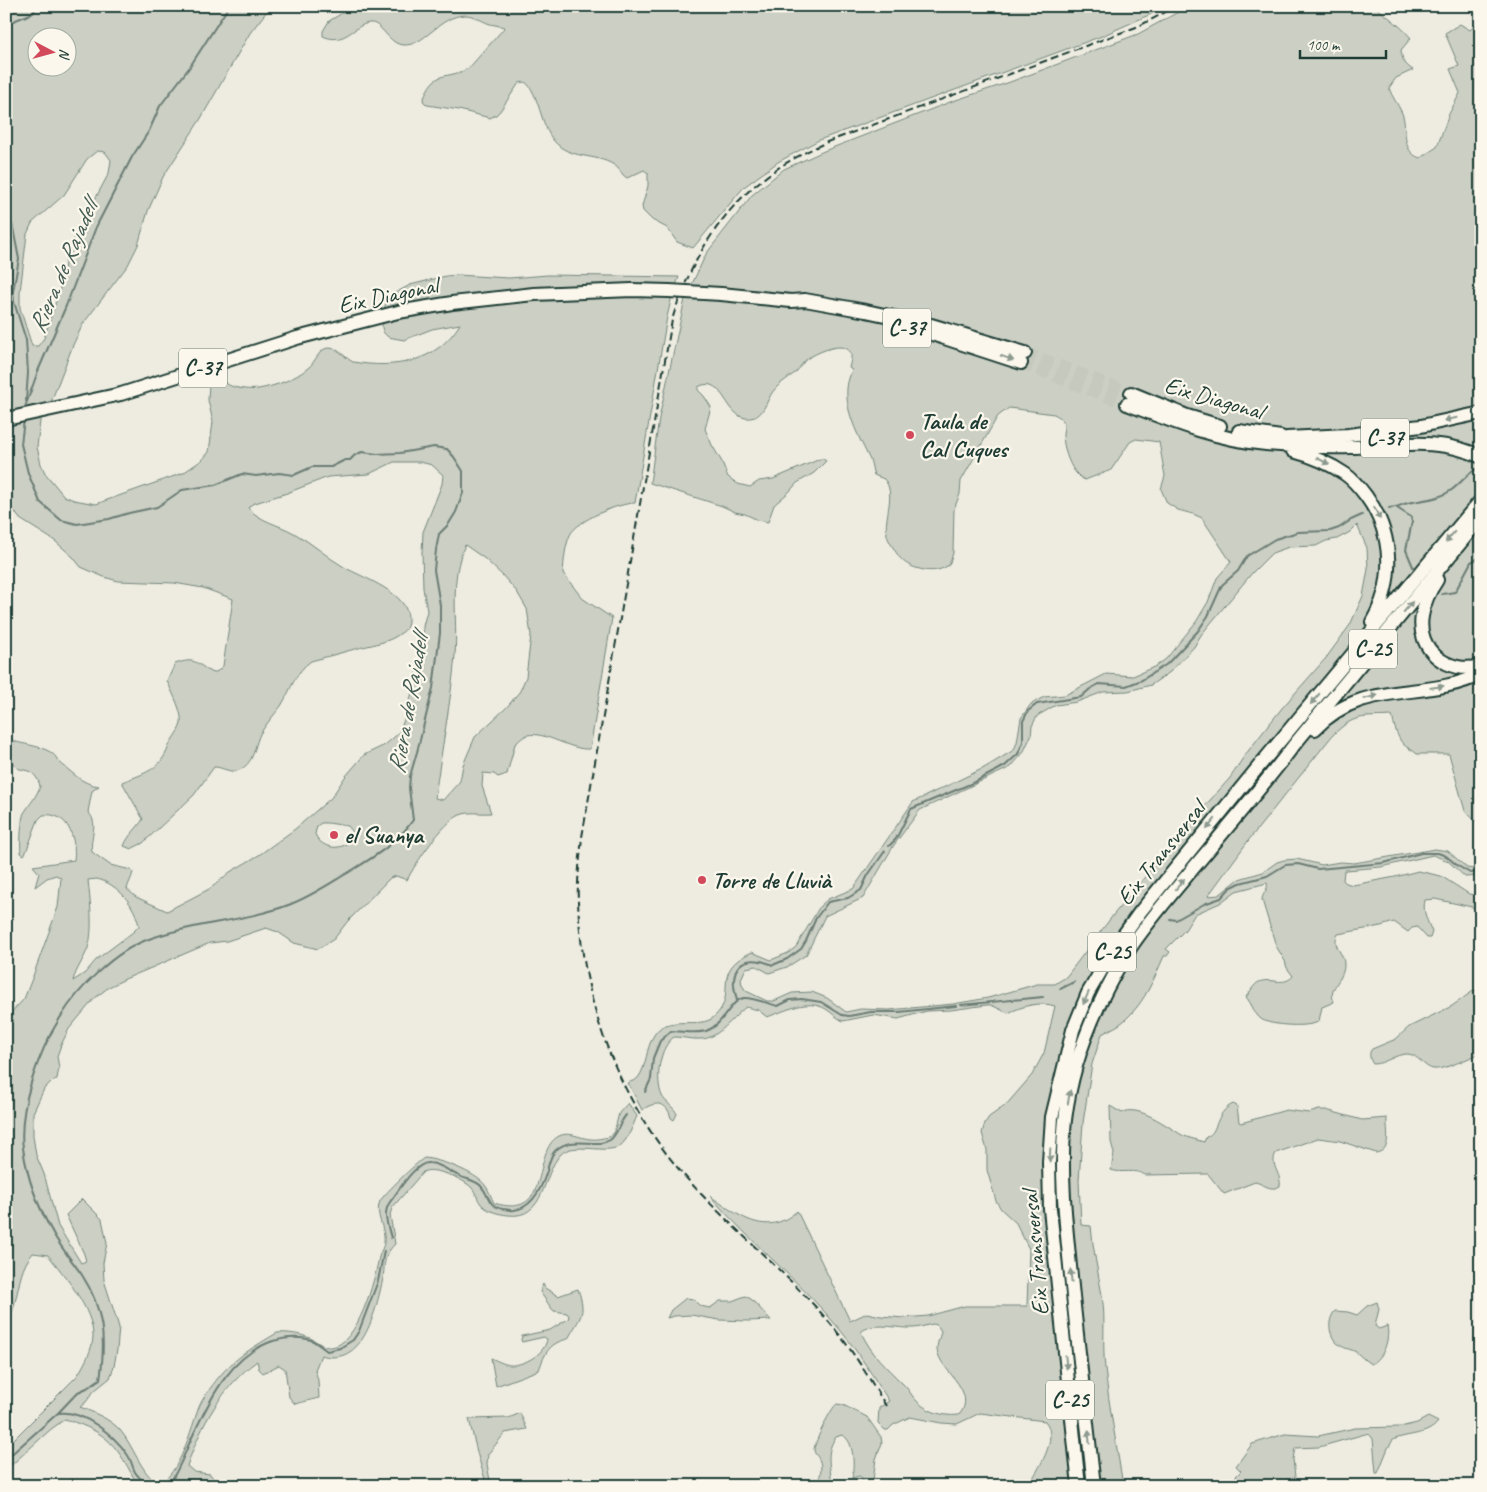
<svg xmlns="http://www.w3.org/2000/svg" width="1487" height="1492" viewBox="0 0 1487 1492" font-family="Caveat,sans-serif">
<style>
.green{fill:#cbcfc4;stroke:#75867c;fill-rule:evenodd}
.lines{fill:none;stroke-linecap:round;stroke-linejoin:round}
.stream{stroke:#6c7d74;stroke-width:2}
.highway-tunnel{stroke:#c5c9be;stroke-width:12;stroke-dasharray:12 6;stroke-linecap:butt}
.highway-casing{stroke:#1f3d34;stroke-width:16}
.highway{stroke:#fbf7ec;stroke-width:12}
.rail{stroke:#1f3d34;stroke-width:2;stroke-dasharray:8 4;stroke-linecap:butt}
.highway-bridge-casing{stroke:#1f3d34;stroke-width:16;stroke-linecap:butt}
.highway-bridge{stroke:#fbf7ec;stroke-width:12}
.oneway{fill:#8d9a90}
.poi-dot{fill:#d1495b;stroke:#fbf7ec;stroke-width:2}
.labels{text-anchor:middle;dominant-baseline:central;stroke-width:4.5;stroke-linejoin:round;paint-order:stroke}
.shield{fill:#fbf7ec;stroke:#61756b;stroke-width:1}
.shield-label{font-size:22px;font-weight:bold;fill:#1f3d34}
.street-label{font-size:24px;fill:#1f3d34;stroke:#fbf7ec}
.poi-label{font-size:24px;font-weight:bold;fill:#1f3d34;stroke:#fbf7ec;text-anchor:start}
.water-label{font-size:25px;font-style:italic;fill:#455d54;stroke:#fbf7ec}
</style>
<rect width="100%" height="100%" fill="#eeece1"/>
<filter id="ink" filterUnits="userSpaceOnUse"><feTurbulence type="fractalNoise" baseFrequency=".02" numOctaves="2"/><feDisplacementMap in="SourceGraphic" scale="10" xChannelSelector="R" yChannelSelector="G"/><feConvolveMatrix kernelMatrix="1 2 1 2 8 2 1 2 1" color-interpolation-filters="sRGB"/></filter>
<g filter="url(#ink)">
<!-- green -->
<path class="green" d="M23 6H271L250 33 200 120 163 177 148 211 138 245 128 265 83 324 73 345 51 402 40 421 37 447 41 464 45 473 64 496 74 500 96 504 183 473 202 460 209 452 213 422 208 400 209 383 213 379C221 380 225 383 231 386 239 389 251 390 258 389 276 386 295 379 308 368 316 362 319 347 330 348 340 349 345 358 353 362 395 369 436 363 460 324L432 329 404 340 388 337 383 332 382 327 385 305 395 293 410 285 446 276 457 275 509 278 548 275 679 277 672 296 667 317 635 503C619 503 577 520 570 535 565 546 564 561 563 573L582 598 612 618 590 749C572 751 545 731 528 735 523 736 519 741 515 744L507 774 498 777 494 774 483 773 482 786 491 813C481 814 470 811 460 815 443 822 415 864 407 880L396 876 390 878 347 922 334 939 318 949 294 943 278 932 266 928 227 941 210 943 125 979 109 987 95 998 69 1029 61 1045 57 1056 59 1068 57 1079 52 1081 44 1089 33 1113V1136L36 1155 44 1174 58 1226 81 1263 86 1261 84 1254 66 1215 82 1199 102 1219 107 1243 103 1263 104 1280 119 1327 117 1350 114 1366 110 1378 94 1391 86 1402 80 1407C93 1412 110 1419 120 1430 133 1445 141 1473 158 1484 180 1475 191 1428 199 1407 203 1397 212 1386 218 1378 234 1358 255 1346 277 1333 286 1332 301 1334 310 1338 317 1341 324 1348 331 1347 358 1345 375 1279 379 1257 380 1252 384 1247 384 1242 386 1229 374 1214 380 1201 385 1193 415 1164 424 1158 439 1159 475 1172 485 1185 489 1190 491 1197 494 1203 554 1221 530 1151 559 1136 569 1131 580 1138 590 1139 596 1140 603 1138 609 1137L614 1133 619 1113 628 1103 637 1116C633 1125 628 1140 620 1146 606 1155 574 1141 561 1154 542 1173 546 1220 508 1215 499 1214 490 1212 483 1206 477 1201 477 1193 471 1187 463 1179 433 1166 423 1172L392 1208 390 1215 395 1244C381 1258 386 1266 382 1283 375 1313 363 1368 321 1355L315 1370 318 1380 319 1398 295 1404 289 1397 285 1369 279 1365 263 1373 259 1369 257 1361C222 1387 201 1425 187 1466L194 1472 210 1474 219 1486H138C117 1446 110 1433 65 1419L50 1430 6 1470V1447L77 1376C84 1365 93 1349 93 1336 93 1309 64 1275 48 1255L33 1253C21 1267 20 1282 16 1298 13 1310 10 1322 6 1334V1018L24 999 33 976 58 907 61 878 56 875 47 878 35 887 39 873 33 866 74 860C76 846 72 821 55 816 51 814 46 815 43 815L38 820 26 852 24 855 21 853C20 847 21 818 24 813 29 805 37 796 40 786 38 778 33 771 24 770 21 769 19 769 17 768 9 762 6 747 6 738 19 746 52 744 58 761 71 771 81 784 99 786L92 791 88 812C100 824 89 838 92 852L110 865 131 870 133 872C132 878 128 884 127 889L136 897 167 911 211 888 230 872 259 855 295 829 331 798 345 777 364 755 385 745 399 733 408 709 424 640 423 626 427 611 423 588 422 553 423 532 442 484 443 475 432 465 420 462H394L369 474 328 477 287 493 252 504 248 508C261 522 278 524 294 533 312 543 327 557 344 567 363 578 410 593 408 620 408 626 406 630 401 633 389 643 369 645 355 649 340 653 326 657 311 661 295 672 291 690 281 706 274 715 266 724 260 734 254 747 254 764 239 770 231 774 223 767 214 767L194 795 143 843 131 849 124 846C128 835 137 829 143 819L122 782C140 775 157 771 166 753 168 749 169 745 171 742 175 734 183 727 181 717 179 705 172 692 167 681L175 664C195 657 195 662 212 673L218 671 223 666 233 599 203 588 174 583 118 581 104 577 81 567 73 557 55 541 20 519 6 500V9ZM38 38H68V68H38ZM97 151 105 152 111 160 109 173 78 231 67 254 59 292 44 338 38 346H32L20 308V292L27 234 32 223 64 195 87 159ZM465 545 485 559 503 576 517 592 527 609 531 635 526 677 520 691 507 707 475 737 463 765 460 781 443 800 435 798C441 751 451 703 455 655 458 619 449 579 465 545ZM321 823H328L348 826 353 832C351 852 322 852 315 834L317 826ZM97 879C118 884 135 905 139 926L133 932 97 959 85 973 73 981C76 969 84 959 88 948 94 930 90 899 88 880Z
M354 6H1169L1102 36 819 140 778 162 744 187 693 248 677 242 667 228 652 220 643 211 642 206 648 186V173L644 170 627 178C621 175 620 168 614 165 595 153 570 160 554 141 540 125 539 92 525 82L519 83 500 111 496 115 490 118 459 110 427 105 423 101C434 67 447 81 469 68L505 27C500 26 495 25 490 24 481 21 474 15 465 15 439 16 425 46 404 45 388 45 382 21 369 23 354 25 345 46 323 36V31L329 21Z
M1189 6H1374C1389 18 1398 23 1411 38L1401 50C1402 60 1405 65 1413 70L1396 78 1389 88C1392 97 1398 104 1402 113 1408 128 1400 151 1420 158L1437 147 1449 114 1460 93 1450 69 1459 66 1445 33 1460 24 1470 30 1481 20V826L1465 811 1449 754H1417C1413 750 1407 748 1403 744 1397 737 1394 725 1392 716 1362 718 1355 713 1332 736L1248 841 1208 896 1219 895 1239 879 1263 872 1277 862 1284 860 1297 859 1322 865 1340 862 1354 863 1435 849 1448 851 1467 868 1481 870V876L1465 877 1448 861 1433 855 1381 867 1346 870 1344 871 1343 880 1346 883 1353 885 1395 877 1418 871 1441 876 1469 894 1481 896V909L1435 899 1425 900C1422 911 1428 922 1432 932L1430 938H1427L1417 927 1412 928 1408 932 1394 922 1381 926 1338 934C1331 947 1344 952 1344 964 1345 980 1327 987 1334 1002L1322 1007 1319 1021C1312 1028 1270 1026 1261 1019 1255 1015 1252 1004 1246 997 1250 992 1254 984 1259 982 1271 977 1284 987 1293 976L1287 968 1285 961 1276 946 1262 900C1262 893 1269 890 1267 883L1236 891 1220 903 1195 914 1185 930 1166 949 1170 952 1167 956H1164C1154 979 1145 1002 1125 1020 1119 1026 1110 1029 1102 1034L1092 1064 1083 1123 1079 1180 1081 1225 1091 1226C1093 1250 1098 1272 1102 1295 1106 1320 1102 1343 1105 1368 1109 1407 1117 1446 1123 1486H1028C1037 1471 1060 1438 1045 1421L980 1413 957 1424 941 1423 910 1417 893 1425 888 1430H885L878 1423 879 1408 889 1401C874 1378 859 1353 841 1331 801 1282 751 1243 710 1196 738 1215 766 1239 797 1211L850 1321 867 1313 881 1316 904 1318 928 1316 965 1306H1027L1029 1249 1016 1223 1001 1209 996 1201 987 1170V1150L982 1133 985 1123 989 1117 1006 1105 1032 1075 1044 1053 1055 1006C1039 1001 1023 1006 1008 1013L991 1005H987L951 1010 927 1011 898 1019 873 1015 843 1021C837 1018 832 1013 826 1009 807 998 786 1011 767 1017L758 1010 746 1007C733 1017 719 1038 702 1039 693 1040 683 1037 674 1037 659 1047 655 1080 662 1096 666 1103 674 1107 677 1114L674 1120 671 1118C667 1101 655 1101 642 1110L628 1083C631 1081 635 1081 638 1078 647 1066 646 1047 654 1035 667 1013 700 1030 714 1017 740 993 708 972 752 952L771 960 788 953 796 947 820 906 828 899 853 889 913 802 984 768 1014 750 1017 742 1021 718 1031 704 1044 697 1065 695 1106 674 1133 676 1156 666 1166 659 1196 622 1208 602 1217 578 1231 562 1202 518 1193 514 1178 510 1167 503 1161 489 1165 476 1159 442 1136 439 1130 442 1111 470 1085 480C1071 474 1064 451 1063 436 1063 431 1065 425 1063 421 1061 417 1057 416 1054 414L1009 408 998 416 995 421 961 481 960 494 954 509 953 553 949 565C938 572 929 572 916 568 904 564 900 559 894 549 891 544 888 540 887 535 883 518 897 493 884 479L874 475C872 470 872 465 870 460 860 439 845 413 847 389 847 382 850 376 852 370L849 368C851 360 854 351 845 348 835 344 817 353 808 358 803 361 800 368 796 372 789 378 781 382 775 389 768 396 765 413 755 417 725 427 726 372 698 387V390L704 396 711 407 705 429 712 445 722 462 728 477 738 484 750 487 759 481 773 479 820 459H823L826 461 814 473 797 483 789 492 774 505 768 522 758 520 745 514 735 512 722 506 650 483 659 418 685 299 706 254 752 195 784 169 824 151 950 102 1010 82 1138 34ZM1357 525 1367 548 1368 569 1363 596 1350 625 1326 658 1282 708 1245 755 1230 778 1194 818 1114 914 1066 977 1055 984H1037L988 998 953 1004 889 1010 861 1009 846 1012 827 998 812 992 792 993 774 1001H767L746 991 742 985 741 979 746 968 756 966 769 973 787 967 806 955 825 916 863 898 894 845 920 810 1011 767 1023 753 1031 736 1032 726 1037 716 1056 705 1077 702 1103 692 1128 691 1151 685 1170 672 1194 647 1201 635 1252 573 1272 553 1289 547 1316 546 1326 541 1337 539 1350 532ZM933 1324 937 1325 941 1331C940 1338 935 1346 938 1354 944 1373 978 1393 959 1415 942 1417 925 1411 914 1398 910 1393 907 1387 902 1383 885 1366 871 1354 861 1332 873 1321 898 1329 913 1328 920 1328 926 1325 933 1324Z
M1481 988V1053C1471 1057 1442 1071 1433 1069 1423 1067 1418 1054 1407 1054 1395 1054 1385 1064 1373 1064 1370 1060 1368 1053 1372 1049L1396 1039 1409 1027 1452 1006 1473 991Z
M1233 1104 1237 1106 1239 1122 1241 1123 1286 1110 1309 1113 1319 1110H1326L1362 1120 1387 1118C1386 1130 1393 1150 1376 1153L1340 1141 1318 1138 1276 1153C1269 1165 1282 1174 1280 1186 1271 1192 1264 1184 1255 1182L1224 1194 1208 1174 1145 1175C1135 1168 1122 1174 1111 1170L1114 1153 1111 1142 1110 1106 1122 1113C1137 1103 1168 1127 1182 1135 1189 1138 1197 1140 1204 1142L1206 1137C1219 1133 1214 1113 1233 1104Z
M543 1284 545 1288 558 1296 578 1289C587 1316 580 1316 568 1339 549 1343 545 1353 539 1370L496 1386 491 1358C498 1361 507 1366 514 1365 528 1363 545 1353 547 1339L544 1337 522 1342 521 1340 522 1336 550 1330 568 1319 569 1316 567 1313 554 1311 552 1309 540 1292Z
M745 1296 751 1299 771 1320 747 1321 719 1320 691 1315 674 1316 667 1318 671 1310 686 1298 693 1299 700 1306 710 1308 720 1301H732Z
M1377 1302 1379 1309 1375 1326 1379 1329 1387 1326C1390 1338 1384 1359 1371 1364 1365 1361 1361 1356 1356 1352 1351 1349 1346 1349 1341 1346 1329 1339 1326 1321 1335 1311L1348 1312 1357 1315 1367 1306Z
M837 1404 843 1405 867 1417 881 1437 882 1443 876 1459 872 1486H863L862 1478 859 1476 852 1478C854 1466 855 1441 842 1435L836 1437C824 1453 831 1468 832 1486H816C820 1479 823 1467 819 1459 817 1455 814 1454 814 1449 815 1442 831 1407 837 1404Z
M520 1413 527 1429 505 1433 488 1454 487 1464 491 1486H487L478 1456 469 1419 509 1418Z
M1428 1417 1438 1422C1428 1436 1408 1433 1393 1440L1388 1448 1378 1473H1376L1373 1439 1370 1435 1365 1434 1319 1447 1295 1448 1293 1459 1296 1486H1226L1241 1471 1236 1466 1252 1444 1285 1434 1318 1436 1355 1428 1400 1427 1417 1423Z"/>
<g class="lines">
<!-- stream -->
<path class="stream" d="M6 24 33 13 37 6
M6 208 11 218 19 259 13 291 14 302 26 340 28 373 26 401
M24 410 38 371 66 306 96 227 132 157 149 131 160 106 189 68 229 6
M1389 508C1396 508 1399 506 1404 504 1420 499 1436 501 1450 491 1461 484 1468 471 1481 467
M1397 508 1411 517 1412 522 1406 550 1414 569
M1442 594 1455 592 1471 562 1481 557
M889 846 896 839 911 809 975 782 1005 766 1018 754 1023 742V721L1028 711 1037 704 1081 697 1090 689 1099 684 1126 686 1142 680 1167 664 1198 631 1208 616 1222 585 1238 571 1247 556 1275 539 1298 532 1330 531 1339 528 1351 520 1362 515
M1170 919 1176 920 1204 904 1221 898 1230 888 1240 883 1267 876 1285 865 1298 864 1318 869 1384 863 1421 853H1438L1446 856 1458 866 1470 873 1481 872
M1060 989 1074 982
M737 1001C736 994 733 987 734 981 735 956 756 958 773 965L787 959 801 949 806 941 816 918 828 902 848 898 861 890 868 875 885 851
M961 1005 1043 997
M645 1092 651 1079 653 1058 660 1041 671 1031C682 1031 696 1034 706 1031 724 1025 730 1000 744 998 751 997 769 1004 778 1006L790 1000 802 999 821 1002 842 1015 849 1016 871 1012H899L956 1006
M391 1238C388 1226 382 1213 390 1202 398 1192 415 1162 429 1163 439 1163 449 1171 457 1175 464 1179 476 1180 481 1186 490 1196 487 1206 503 1209 506 1209 511 1211 514 1210 532 1208 542 1187 547 1171 549 1164 550 1156 555 1151 571 1134 595 1149 610 1140 618 1134 619 1123 626 1115
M59 1413C83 1410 114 1435 127 1454 131 1459 132 1466 135 1472 138 1477 144 1482 149 1486
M6 1459 58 1413 78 1392 87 1388 100 1379C106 1340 104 1309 82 1275 73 1262 62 1249 54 1235 39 1209 27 1178 23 1148 18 1108 39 1051 60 1018 79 987 115 951 149 939 195 922 245 922 291 904 312 896 332 882 351 871 374 857 397 843 413 820L409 788 410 776 417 752 433 688 440 633V605L434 570 436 550 439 534 448 525 456 512 463 493V471L454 457 447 449 434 447 400 453 377 454 362 452 355 455 350 460H345L331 467H312L294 475 279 473 256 476 242 474 215 485 182 490 157 507 129 513 109 519 77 524 61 520 40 502 28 473 21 444 24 420
M168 1486C180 1469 186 1449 195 1431 212 1395 233 1354 273 1341 284 1338 299 1336 311 1340 316 1342 322 1347 327 1351L340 1348 353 1340 359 1331 378 1281 384 1251"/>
<!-- highway-tunnel -->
<path class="highway-tunnel" d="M1025 353 1131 393
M1021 363 1127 404"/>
<!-- highway casing -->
<g class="highway-casing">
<path id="highway" d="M721 294 791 301 805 300 866 311 931 325 1025 353
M929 333 1021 363
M1131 393 1187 416 1220 426
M1127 404C1171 421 1218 440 1266 444 1294 446 1322 448 1350 447 1394 446 1439 436 1481 457
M6 419 121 394 297 338 398 312 452 303 534 294 632 290 669 291
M1239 431 1281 437
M1287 438 1348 435 1421 426 1481 413
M1293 451C1312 456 1329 463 1345 474 1354 480 1360 488 1366 496 1394 534 1395 582 1372 622
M1437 580C1430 590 1424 603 1422 616 1416 650 1448 675 1481 666
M1315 729C1363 678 1425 702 1481 674
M1079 1486 1050 1209 1049 1162 1052 1117 1073 1030 1088 993 1115 947 1140 912 1255 771 1481 500
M1094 1486C1086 1413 1077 1340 1070 1266 1065 1217 1060 1169 1065 1120 1072 1061 1095 1006 1125 956 1141 930 1161 907 1180 884 1218 838 1258 793 1294 745L1481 518"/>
</g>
<!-- highway -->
<use href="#highway" class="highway"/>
<!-- rail -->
<path class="rail" d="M886 1406C871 1381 856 1356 838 1333 794 1278 738 1235 690 1182 620 1105 582 1006 578 901 577 880 580 858 582 837L672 320C691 258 726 200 783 165 797 156 812 149 827 142L1139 26 1177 6"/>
<!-- highway-bridge casing -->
<g class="highway-bridge-casing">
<path id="highway-bridge" d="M669 291 721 294"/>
</g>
<!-- highway-bridge -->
<use href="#highway-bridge" class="highway-bridge"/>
</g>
<!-- one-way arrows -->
<defs><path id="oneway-solid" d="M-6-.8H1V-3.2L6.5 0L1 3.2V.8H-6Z" transform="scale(1.25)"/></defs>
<g class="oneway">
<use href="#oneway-solid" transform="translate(1007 358) rotate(20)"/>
<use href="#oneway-solid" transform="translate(1451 419) rotate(168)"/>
<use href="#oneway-solid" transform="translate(1323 461) rotate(27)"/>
<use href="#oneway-solid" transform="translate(1377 513) rotate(63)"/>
<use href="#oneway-solid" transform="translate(1450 537) rotate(130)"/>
<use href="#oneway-solid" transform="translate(1408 607) rotate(-50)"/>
<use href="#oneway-solid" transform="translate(1437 687) rotate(-8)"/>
<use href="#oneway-solid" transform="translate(1371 697) rotate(-15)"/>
<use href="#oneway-solid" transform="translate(1315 699) rotate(130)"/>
<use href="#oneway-solid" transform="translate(1211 824) rotate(129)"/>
<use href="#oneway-solid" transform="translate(1180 884) rotate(-51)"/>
<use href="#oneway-solid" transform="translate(1086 998) rotate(114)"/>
<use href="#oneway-solid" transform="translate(1069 1097) rotate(-80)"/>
<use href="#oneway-solid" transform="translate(1050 1155) rotate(93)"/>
<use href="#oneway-solid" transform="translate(1071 1276) rotate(-95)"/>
<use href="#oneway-solid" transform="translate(1066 1362) rotate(84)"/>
<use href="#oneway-solid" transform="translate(1089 1437) rotate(-96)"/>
</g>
</g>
<!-- markers -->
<g class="poi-dot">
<circle cx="910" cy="435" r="5"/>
<circle cx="334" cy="835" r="5"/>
<circle cx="702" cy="880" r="5"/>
</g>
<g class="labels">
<!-- shield labels -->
<g class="shield">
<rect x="883" y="308.5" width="48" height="39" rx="4"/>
<rect x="179" y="348.5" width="48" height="39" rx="4"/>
<rect x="1361" y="418.5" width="48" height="39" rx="4"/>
<rect x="1349" y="629.5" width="48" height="39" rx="4"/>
<rect x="1088" y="932.5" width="48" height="39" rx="4"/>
<rect x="1046" y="1380.5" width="48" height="39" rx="4"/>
</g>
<g class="shield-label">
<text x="907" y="328">C-37</text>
<text x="203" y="368">C-37</text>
<text x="1385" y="438">C-37</text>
<text x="1373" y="649">C-25</text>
<text x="1112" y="952">C-25</text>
<text x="1070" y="1400">C-25</text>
</g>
<!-- street labels -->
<g class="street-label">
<text transform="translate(388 295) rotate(-12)">Eix Diagonal</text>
<text transform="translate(1214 398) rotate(16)">Eix Diagonal</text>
<text transform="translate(1161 853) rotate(-51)">Eix Transversal</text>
<text transform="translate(1035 1253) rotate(-95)">Eix Transversal</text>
</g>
<!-- poi labels -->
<g class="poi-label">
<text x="920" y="421">Taula de<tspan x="920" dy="28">Cal Cuques</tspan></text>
<text x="344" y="835">el Suanya</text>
<text x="712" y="880">Torre de Lluvià</text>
</g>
<!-- water labels -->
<g class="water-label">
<text transform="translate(63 267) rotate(-67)">Riera de Rajadell</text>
<text transform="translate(408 704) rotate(-80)">Riera de Rajadell</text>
</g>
</g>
<!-- margin -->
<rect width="1487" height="1492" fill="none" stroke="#fbf7ec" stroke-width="25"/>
<rect x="12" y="12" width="1462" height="1467" fill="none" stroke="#1f3d34" stroke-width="2" filter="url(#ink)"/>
<!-- north arrow -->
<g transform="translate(52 52) rotate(96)"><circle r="24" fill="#fbf7ec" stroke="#a3ada2"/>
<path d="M0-4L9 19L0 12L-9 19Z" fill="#d1495b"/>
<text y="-8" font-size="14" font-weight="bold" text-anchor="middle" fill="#1f3d34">N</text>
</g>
<!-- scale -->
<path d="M1300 50v8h86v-8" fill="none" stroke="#1f3d34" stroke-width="2.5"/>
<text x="1307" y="50" font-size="15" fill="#1f3d34" stroke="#fbf7ec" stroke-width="4" paint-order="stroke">100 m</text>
</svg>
